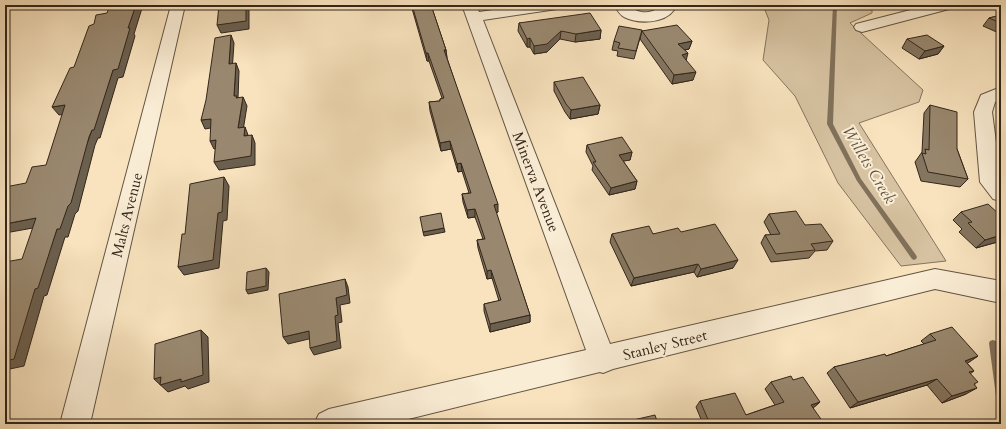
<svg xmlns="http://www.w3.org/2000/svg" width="1006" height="429" viewBox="0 0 1006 429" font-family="Cardo,serif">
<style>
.green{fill:#d7c3a2;stroke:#85745e}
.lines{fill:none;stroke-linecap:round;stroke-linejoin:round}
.stream{fill:#81715b;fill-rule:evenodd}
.minor-casing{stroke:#645543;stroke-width:2}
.minor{fill:#faedd5;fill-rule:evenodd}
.wall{fill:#84755f;stroke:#33261a}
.shaded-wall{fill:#6b5f4e;stroke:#33261a}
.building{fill:#99886f;stroke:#33261a}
.labels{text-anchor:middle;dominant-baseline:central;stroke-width:4;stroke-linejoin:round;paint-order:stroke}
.street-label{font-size:15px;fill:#33261a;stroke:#faedd5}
.water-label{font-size:16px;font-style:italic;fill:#605240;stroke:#faedd5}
</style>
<rect width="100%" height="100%" fill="#f8e3be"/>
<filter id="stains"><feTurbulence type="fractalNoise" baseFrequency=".005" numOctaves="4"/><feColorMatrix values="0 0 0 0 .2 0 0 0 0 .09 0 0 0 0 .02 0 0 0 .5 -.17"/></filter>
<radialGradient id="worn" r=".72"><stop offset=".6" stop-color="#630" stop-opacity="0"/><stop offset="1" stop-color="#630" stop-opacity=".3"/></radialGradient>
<!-- green -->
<path class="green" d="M763 5H868L872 9V13L850 23 923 90 919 102 859 123 946 261 901 266 838 183 795 96 763 60 769 20Z"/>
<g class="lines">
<!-- stream -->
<path class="stream" d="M833 5H837L833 124 861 179 916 255 917 257 916 259 914 260 912 259 857 181 827 124Z
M993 340 996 341 997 343 1001 376V408L998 407 997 404 989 343 990 341Z"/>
<!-- minor casing -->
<g class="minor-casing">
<path id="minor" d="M171 5H185L90 424H60Z
M462 5H476L479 12 526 5H564L562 8 557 9 483 20 610 344 935 269 1001 281V303L935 289 613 369 603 373 600 372 388 424H314L319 414 329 409 586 350Z
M614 5H629C636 13 649 15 658 8L659 5H673L674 10C664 24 638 24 624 17 619 14 617 9 614 5Z
M930 5H955L953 8 862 32 856 30 854 27 856 24Z
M1001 87V100L995 102 992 112 1001 180V201L993 199 980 182 974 112 981 95Z"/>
</g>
<!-- minor -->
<use href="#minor" class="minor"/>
</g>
<!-- wall -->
<path class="wall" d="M411 5H431L446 50 447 58 498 212 496 213 530 315V322L490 332 484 311V304L499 301 492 278 487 279 478 248 477 240 483 239 475 217 468 218 463 202 462 194 469 193 462 171 458 172 451 149 441 151 430 111 429 102 440 101V99L442 98 429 61H427Z
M1001 15V34L983 26 989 18Z
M519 23 601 30 600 39 575 42 560 39 547 52 534 54 530 47H527L518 31Z
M642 31 692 41 689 49 685 50 686 60 693 80 672 84 640 39Z
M640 38 634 59 617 56 618 51 612 50 614 41Z
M907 39 944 46 938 54 919 59 902 48Z
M554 82 600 105 598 114 570 119 565 112 554 91Z
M930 105 957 149 968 179 960 187 921 181 915 162 922 152 924 113Z
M587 145 632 152 630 160 623 161 637 181 635 189 609 195 592 170 593 166 586 152Z
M961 212 1001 216V241L976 248 959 232 962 229 953 220Z
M769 214 805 225 833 241 827 250 815 251 809 258 771 262 761 243 765 235H771L764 222Z
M681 232 733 268 697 277 694 272 631 286 610 242 612 234H653Z
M930 334 978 356 967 363 974 371 970 374 975 385 966 394 942 403 927 385 850 408 827 373 834 367 886 356 924 344 921 341Z
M793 380 820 402 813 408 821 424H703L696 407 700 401 746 415 775 405 765 389 771 382Z"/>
<!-- shaded-wall -->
<path class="shaded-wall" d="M136 5H143L134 34 135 36 123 77 118 78 100 138H98L95 145 78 211 75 214 68 237H65L47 295 44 296 24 366 5 370V361L35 289 57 229Z
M246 5H249V29L221 33 217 25Z
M601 30 600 39 575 42 576 34Z
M561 31 560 39 547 52 534 54V46Z
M231 35 234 43 232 72 229 64Z
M530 38V47H527V39Z
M692 41 689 49 676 52 678 44Z
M944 46 938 54 919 59 925 51Z
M444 50H446L447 58H445Z
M426 53H428L429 61H427Z
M688 53 686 61 682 55Z
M236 63 239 71 238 98 241 104 234 96Z
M696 72 693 80 672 84 674 75Z
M243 97 247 106 242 137 238 128Z
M65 105 72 113 59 115 52 107Z
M600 105 598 114 570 119 571 110Z
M211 119 216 127 205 129 201 120Z
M245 127 248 135 244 136Z
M252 135 255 143V165L219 170 214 162Z
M216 140 220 148 214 149 210 141Z
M450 141 451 149 441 151 440 143Z
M632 152 630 160 618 162 619 155Z
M461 163 462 171 458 172 457 164Z
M224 177 229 186 227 220 223 221 219 268 184 275 178 267 218 213Z
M637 181 635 189 609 195 611 188Z
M498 204V212L494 213V205Z
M475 209V217L468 218 467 210Z
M36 218 44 226 5 233V224Z
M444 228 445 232 424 236 423 232Z
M1001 235V241L976 248 985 240Z
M738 260 733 268 697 277 701 269Z
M698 264 694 272 631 286 634 278Z
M266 268 269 272 268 290 248 294 246 290Z
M491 270 492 278 487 279V271Z
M345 279 348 287 350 303 340 305 342 322 338 323 341 348 314 355 310 348 335 316 336 298Z
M530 315V322L490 332V324Z
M201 330 208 337 209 382 188 389 185 386 168 392 154 379Z
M309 331 313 338 288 344 283 337Z
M978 356 968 363 955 368 965 361Z
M937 379 927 385 850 408 858 402Z
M977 388 966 394 942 403 952 396Z
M820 402 813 408 811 405Z"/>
<!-- building -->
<path class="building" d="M110 5H136L128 28H130L118 69 113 70 94 130H92L89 137 71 203 68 206 60 229H57L38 288 35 289 14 359 5 361V262L22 259 36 218 5 224V187L26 183 32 167 46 165 65 105 52 107 70 68 74 67 89 26 94 24 96 15 107 13Z
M219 5H246V21L217 25Z
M412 5H431L446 50H444L498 204 494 205 530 315 490 324 484 304 501 300 491 270 487 271 477 240 485 239 475 209 467 210 462 194 471 193 461 163 457 164 450 141 440 143 429 102 440 101V99L444 98 428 53H426Z
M590 13 601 30 576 34 561 31 547 44 534 46 530 38 527 39 519 23Z
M1001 15V23L989 18Z
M677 25 692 41 678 44 688 53 682 55 696 72 674 75 642 31Z
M619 26 642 30 636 51 618 48 620 43 614 41Z
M231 35 229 64 236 63 234 96H237L236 98 243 97 238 128 245 127 244 136 252 135 251 156 214 162 216 140 210 141 211 119 201 120 206 100 215 38Z
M927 35 944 46 925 51 907 39Z
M583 77 600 105 571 110 566 104 554 82Z
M930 105 957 112V149L968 179 928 172 922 153 926 154 925 149 929 150Z
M622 137 632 152 619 155 637 181 611 188 593 162H596L587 145Z
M224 177 222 212 218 213 213 260 178 267 182 234H185L190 184Z
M988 204 1001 216V235L985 240 968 223 972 222 961 212Z
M796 211 805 225 821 224 833 241 811 244 815 250 776 254 765 235 780 234 769 214Z
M441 213 444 228 423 232 420 217Z
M715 224 738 260 701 269 698 264 634 278 612 234 649 226 653 234 678 228 681 232Z
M266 268V286L246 290 247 272Z
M345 279 347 295 336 298 338 315 335 316 337 341 310 348 309 331 283 337 279 294Z
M952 327 978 356 965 361 974 371 969 372 978 382 974 384 977 388 952 396 937 379 858 402 834 367 885 354 886 356 936 340 930 334Z
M201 330 203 375 181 382V379L160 385 161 377 154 379 155 344Z
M791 376 793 380 803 377 820 402 811 405 823 422 818 424H710L700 401 735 393 746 415 784 402 771 382Z
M655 415 658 424H616Z"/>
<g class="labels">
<!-- street labels -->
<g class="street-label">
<text transform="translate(536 182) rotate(69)">Minerva Avenue</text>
<text transform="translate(127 215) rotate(-76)">Malts Avenue</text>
<text transform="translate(665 345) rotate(-14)">Stanley Street</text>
</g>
<!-- water labels -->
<g class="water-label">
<text transform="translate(869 165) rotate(59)">Willets Creek</text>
</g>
</g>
<!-- margin -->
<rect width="1006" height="429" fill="none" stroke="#f8e3be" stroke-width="20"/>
<rect x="6" y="6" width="994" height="417" fill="none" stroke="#33261a" stroke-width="2"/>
<rect x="10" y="10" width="986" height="409" fill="none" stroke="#33261a"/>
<rect width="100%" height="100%" filter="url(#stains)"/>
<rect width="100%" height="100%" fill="url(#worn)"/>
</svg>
